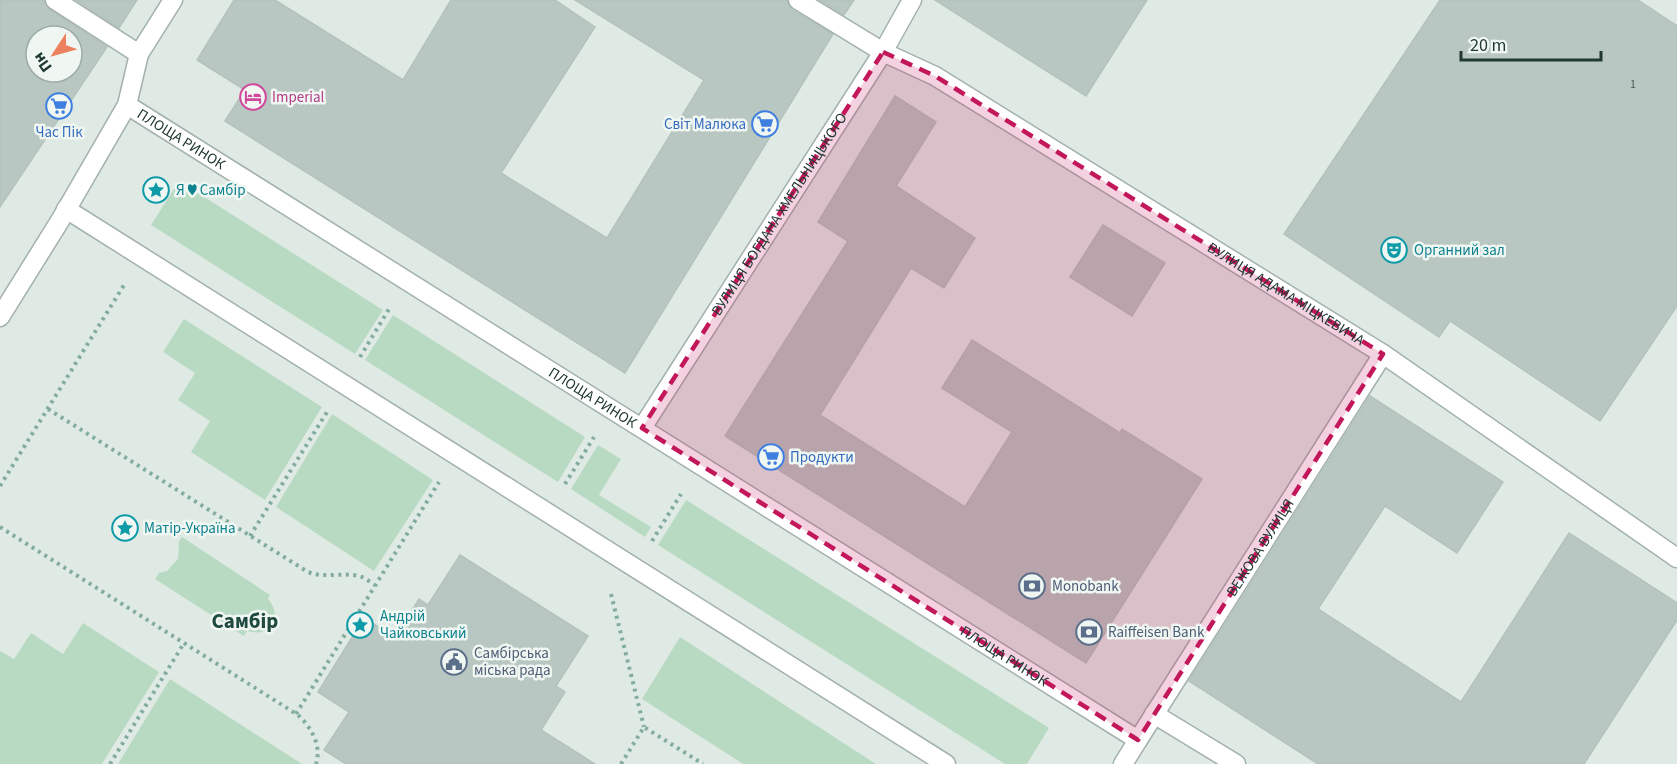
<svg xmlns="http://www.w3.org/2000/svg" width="1677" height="764" viewBox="0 0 1677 764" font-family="'Source Sans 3',sans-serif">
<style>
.green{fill:#b9dac2}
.building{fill:#b8c7c1;stroke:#b3c3bc;stroke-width:1.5;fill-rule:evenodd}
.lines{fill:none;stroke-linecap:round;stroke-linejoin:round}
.street-casing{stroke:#a3b1ac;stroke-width:21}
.path{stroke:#82ac9f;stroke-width:4;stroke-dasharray:3 4.5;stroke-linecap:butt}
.street{stroke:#fff;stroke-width:18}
.marked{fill:#c2185b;fill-opacity:0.2;stroke:#c2185b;stroke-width:4.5;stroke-dasharray:12 8;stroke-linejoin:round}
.labels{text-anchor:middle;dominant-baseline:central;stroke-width:5;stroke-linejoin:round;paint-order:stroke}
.number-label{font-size:12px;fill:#475c56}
.hotel-label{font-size:15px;fill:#b23c85;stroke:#f0f7f3;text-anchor:start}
.shop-label{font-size:15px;fill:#366cbe;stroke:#f0f7f3;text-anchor:end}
.street-label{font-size:15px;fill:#213933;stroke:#f0f7f3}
.culture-label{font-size:15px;fill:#0d838f;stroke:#f0f7f3;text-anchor:start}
.service-label{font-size:15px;fill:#4e5e75;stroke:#f0f7f3;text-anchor:start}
.district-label{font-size:21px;font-weight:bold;fill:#1f4a40;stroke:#f0f7f3}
</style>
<rect width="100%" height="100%" fill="#e0eae5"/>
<!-- green -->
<path class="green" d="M179 181 383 310 355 354 151 225Z
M393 315 585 437 558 482 365 360Z
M184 319 322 407 265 500 191 452 210 421 178 400 195 373 163 352Z
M332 414 433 480 374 571 276 507Z
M598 445 621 459 599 495 651 527 645 537 571 489Z
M686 500 1049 728 1027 764H1005L658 545Z
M182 537 270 595 268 599C284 617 271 638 247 631L244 636 155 579 159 573 167 571 178 559 179 541Z
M83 623 159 672 102 764H0V651L14 659 31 633 63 654Z
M680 637 876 764H743L642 699Z
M170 679 302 764H118Z"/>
<!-- building -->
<path class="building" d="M0 0H44L49 9 107 47 0 207ZM36 36H72V72H36Z
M76 0H137L119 28Z
M234 0H275L403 80 451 0H555L595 27 501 173 607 238 704 80 575 0H787L792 10 833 34 625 373 225 121 245 90 197 60Z
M820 0H854L844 15Z
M935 0H1147L1086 96Z
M1440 0H1638L1677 26V306L1600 421 1450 321 1439 337 1284 234Z
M895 96 936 122 896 186 975 238 944 288 911 268 820 415 965 507 1012 432 942 388 972 340 1120 433 1122 429 1202 479 1086 663 725 436 848 241 818 222Z
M1103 225 1165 263 1132 316 1070 277Z
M1370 396 1503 482 1457 553 1385 506 1318 609 1461 702 1569 533 1677 603V620L1584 764H1318L1189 681Z
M460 555 588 636 556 686 565 692 541 730 595 764H346L324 750 349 712 318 692 364 618 395 637 419 599 428 605Z"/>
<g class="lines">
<!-- street casing -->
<g class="street-casing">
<g id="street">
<path d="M55 0 139 54"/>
<path id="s1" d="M798 0 883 52 935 76 1383 354 1677 558"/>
<path id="s2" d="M127 105 1138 740 1123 764"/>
<path d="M66 209 946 764"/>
<path d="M0 317 61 219 127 105 139 54 173 0"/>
<path id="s3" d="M642 428 883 52 912 0"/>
<path d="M1154 714 1236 764"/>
<path id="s4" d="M1138 740 1383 354"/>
</g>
</g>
<!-- path -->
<path class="path" d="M360 357 389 309
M48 409 308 572C325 579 345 571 362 577 367 579 371 583 375 585
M565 484 594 437
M0 486 124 285
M0 527 298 715C311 727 322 745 316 764
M250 536 327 412
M652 541 681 494
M611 594 644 727
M296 714 439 482
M110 764 184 643
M621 764 644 727 703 764"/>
<!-- street -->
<use href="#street" class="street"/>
</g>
<!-- marked area -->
<path class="marked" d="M883 52 935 76 1383 354 1138 740 642 428Z"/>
<!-- icons -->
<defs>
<g id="hotel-ring" transform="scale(1.35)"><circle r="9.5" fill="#f0f7f3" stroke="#d1479c" stroke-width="1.5"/><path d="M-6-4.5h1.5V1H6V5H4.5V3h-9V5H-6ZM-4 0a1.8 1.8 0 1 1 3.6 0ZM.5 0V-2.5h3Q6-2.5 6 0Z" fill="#d1479c"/></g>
<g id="supermarket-ring" transform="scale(1.35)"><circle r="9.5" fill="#f0f7f3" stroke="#3f7fe0" stroke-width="1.5"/><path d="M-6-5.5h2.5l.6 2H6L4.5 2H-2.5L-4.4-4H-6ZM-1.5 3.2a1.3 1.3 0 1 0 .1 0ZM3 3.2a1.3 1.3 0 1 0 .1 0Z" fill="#3f7fe0"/></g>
<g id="sight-ring" transform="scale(1.35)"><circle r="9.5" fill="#f0f7f3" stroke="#0f9aa8" stroke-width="1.5"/><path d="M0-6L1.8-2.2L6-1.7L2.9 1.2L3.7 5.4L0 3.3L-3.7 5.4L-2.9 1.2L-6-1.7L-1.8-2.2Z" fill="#0f9aa8"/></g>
<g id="theatre-ring" transform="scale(1.35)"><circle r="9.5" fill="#f0f7f3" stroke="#0f9aa8" stroke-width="1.5"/><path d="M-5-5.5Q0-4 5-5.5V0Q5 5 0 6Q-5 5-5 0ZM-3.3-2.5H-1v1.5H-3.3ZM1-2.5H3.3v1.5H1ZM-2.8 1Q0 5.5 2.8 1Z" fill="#0f9aa8"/></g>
<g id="bank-ring" transform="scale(1.35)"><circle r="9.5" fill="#f0f7f3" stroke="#5c6f8a" stroke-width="1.5"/><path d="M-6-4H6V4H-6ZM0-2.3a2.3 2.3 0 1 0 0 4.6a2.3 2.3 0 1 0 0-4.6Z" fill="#5c6f8a"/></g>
<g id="civic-ring" transform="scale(1.35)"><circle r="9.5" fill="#f0f7f3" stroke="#5c6f8a" stroke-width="1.5"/><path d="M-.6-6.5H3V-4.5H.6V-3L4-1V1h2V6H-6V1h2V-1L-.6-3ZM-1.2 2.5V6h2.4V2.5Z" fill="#5c6f8a"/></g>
</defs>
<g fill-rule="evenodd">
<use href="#hotel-ring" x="253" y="97"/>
<use href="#supermarket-ring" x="59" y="106"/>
<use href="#supermarket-ring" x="765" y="124"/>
<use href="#sight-ring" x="156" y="190"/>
<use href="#theatre-ring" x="1394" y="250"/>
<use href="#supermarket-ring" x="771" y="457"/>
<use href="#sight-ring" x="125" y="528"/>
<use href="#bank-ring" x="1032" y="586"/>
<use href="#sight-ring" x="360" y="625"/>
<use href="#bank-ring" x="1089" y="632"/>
<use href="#civic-ring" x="454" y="662"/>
</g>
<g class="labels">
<!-- number labels -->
<g class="number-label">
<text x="1633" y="84">1</text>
</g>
<!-- hotel labels -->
<g class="hotel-label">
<text x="272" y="97">Imperial</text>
</g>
<!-- shop labels -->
<g class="shop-label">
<text x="746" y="124">Світ Малюка</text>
<text x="59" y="132" text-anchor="middle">Час Пік</text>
<text x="790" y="457" text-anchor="start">Продукти</text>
</g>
<!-- street labels -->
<g class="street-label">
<text stroke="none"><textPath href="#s2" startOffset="64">ПЛОЩА РИНОК</textPath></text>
<text stroke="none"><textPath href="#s3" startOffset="254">ВУЛИЦЯ БОГДАНА ХМЕЛЬНИЦЬКОГО</textPath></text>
<text stroke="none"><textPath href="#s1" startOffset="570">ВУЛИЦЯ АДАМА МІЦКЕВИЧА</textPath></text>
<text stroke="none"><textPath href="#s2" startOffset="550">ПЛОЩА РИНОК</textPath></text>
<text stroke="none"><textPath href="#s4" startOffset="228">ВЕЖОВА ВУЛИЦЯ</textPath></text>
<text stroke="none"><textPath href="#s2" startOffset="1036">ПЛОЩА РИНОК</textPath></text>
</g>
<!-- culture labels -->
<g class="culture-label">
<text x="176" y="190">Я ♥ Самбір</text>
<text x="1414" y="250">Органний зал</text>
<text x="144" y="528">Матір-Україна</text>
<text x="380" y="616">Андрій<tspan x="380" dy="17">Чайковський</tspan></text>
</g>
<!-- service labels -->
<g class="service-label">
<text x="1052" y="586">Monobank</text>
<text x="1108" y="632">Raiffeisen Bank</text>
<text x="474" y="653">Самбірська<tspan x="474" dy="17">міська рада</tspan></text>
</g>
<!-- district labels -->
<g class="district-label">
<text x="245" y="621">Самбір</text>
</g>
</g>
<!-- north arrow -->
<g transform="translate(54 54) rotate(234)"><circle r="28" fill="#f0f7f3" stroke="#9daba6" stroke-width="1.5"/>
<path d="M0-4.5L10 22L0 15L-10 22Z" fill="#eb815d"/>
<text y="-9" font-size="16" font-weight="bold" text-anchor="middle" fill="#213933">Пн</text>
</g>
<!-- scale -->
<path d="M1461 51v9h140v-9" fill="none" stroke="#213933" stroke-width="3"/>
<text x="1470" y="51" font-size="18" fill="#213933" stroke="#f0f7f3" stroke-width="4.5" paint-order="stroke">20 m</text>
</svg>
